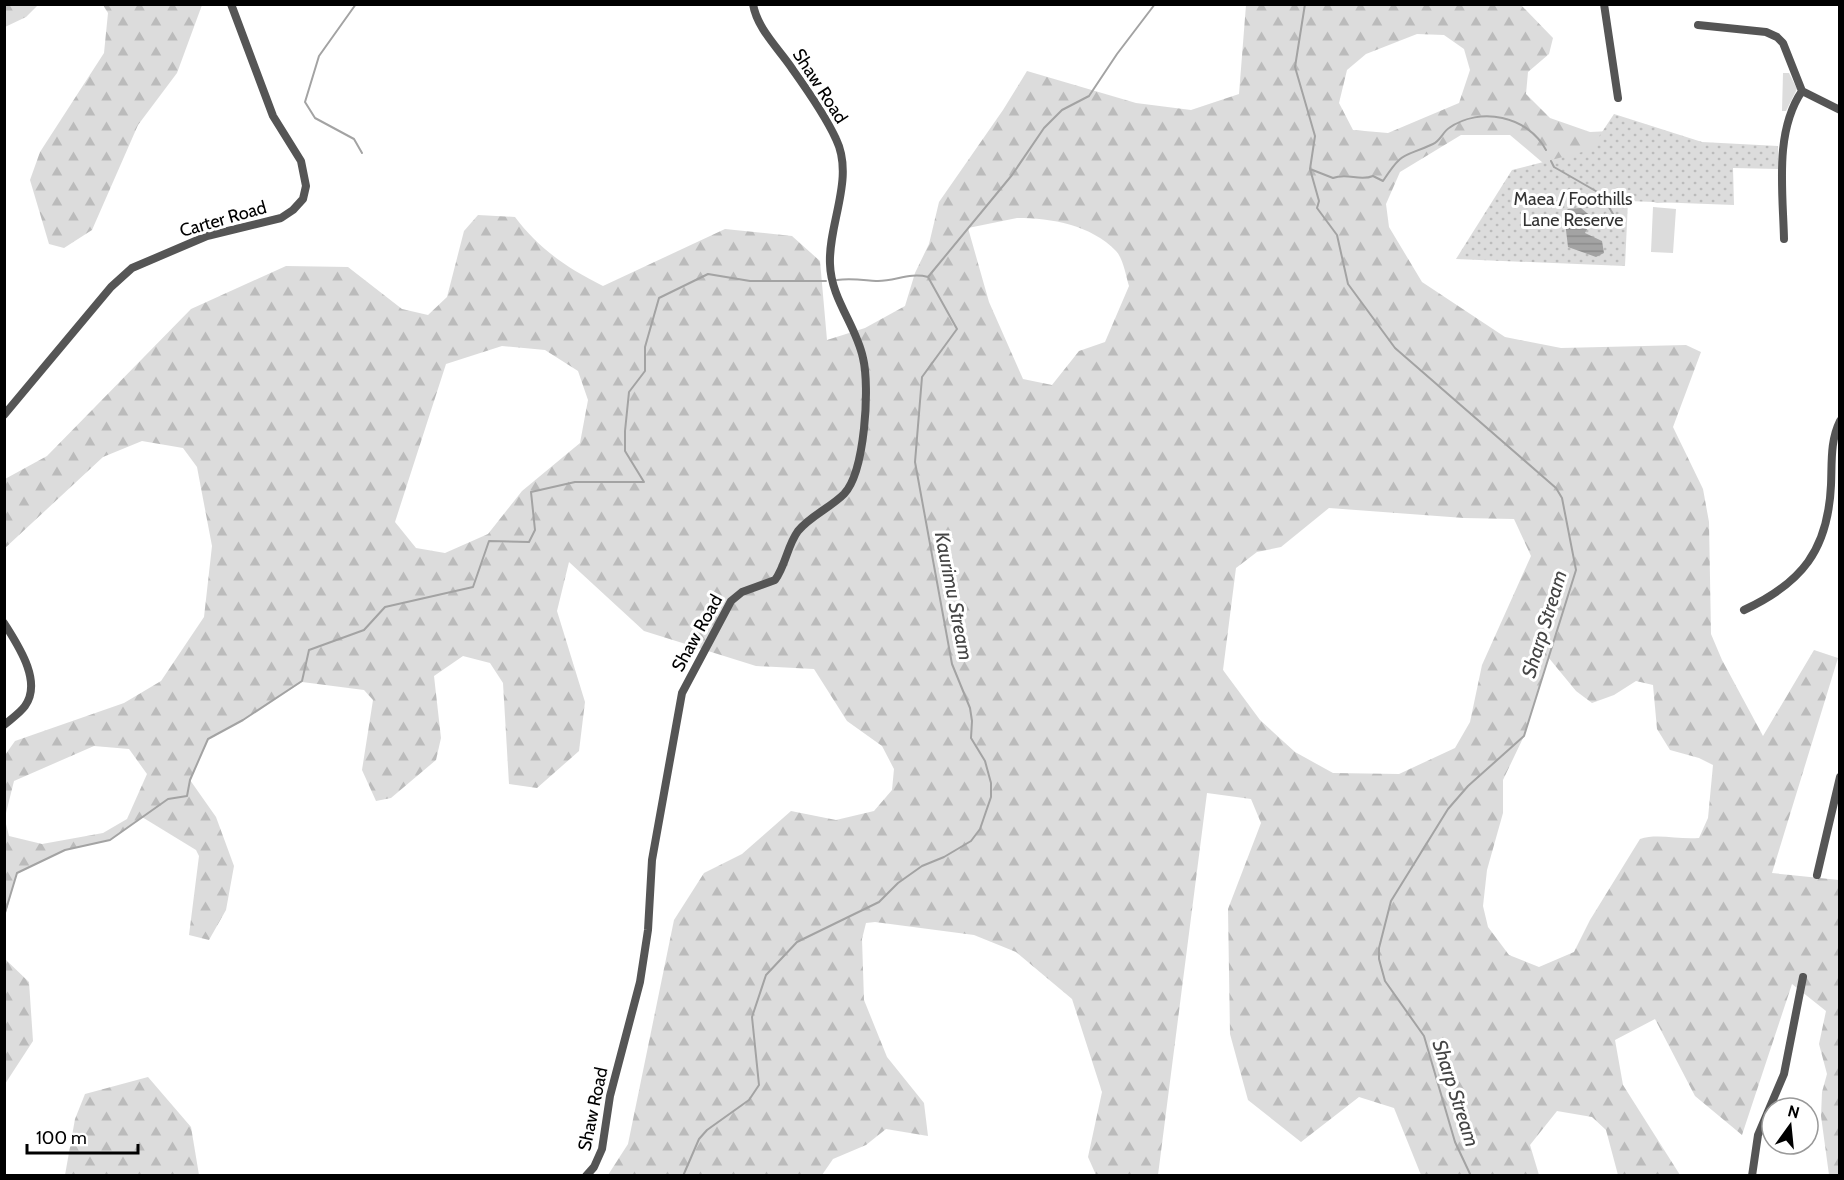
<svg xmlns="http://www.w3.org/2000/svg" width="1844" height="1180" viewBox="0 0 1844 1180" font-family="Cabin,sans-serif">
<style>
.grass{fill:#dcdcdc}
.forest{fill:url(#forest-firs);fill-rule:evenodd}
.park{fill:url(#park-dots)}
.water{fill:url(#water-rules)}
.lines{fill:none;stroke-linecap:round;stroke-linejoin:round}
.stream{stroke:#a3a3a3;stroke-width:2}
.street{stroke:#555;stroke-width:8}
.labels{text-anchor:middle;dominant-baseline:central;stroke-width:6;stroke-linejoin:round;paint-order:stroke}
.street-label{font-size:18px;fill:#000;stroke:#fff}
.park-label{font-size:18px;fill:#333;stroke:#fff}
.water-label{font-size:20px;font-style:italic;fill:#444;stroke:#fff}
</style>
<defs>
<pattern id="forest-firs" width="22" height="20" patternUnits="userSpaceOnUse" patternTransform="scale(1.5)"><rect width="22" height="20" fill="#dcdcdc"/><path d="M5 1l3.5 6h-7zM16 11l3.5 6h-7z" fill="#bbb"/></pattern>
<pattern id="park-dots" width="8" height="8" patternUnits="userSpaceOnUse" patternTransform="scale(1.5)"><rect width="8" height="8" fill="#dcdcdc"/><path d="M2 2h.1M6 6h.1" fill="none" stroke="#bbb" stroke-width="1.8" stroke-linecap="round"/></pattern>
<pattern id="water-rules" width="6" height="5" patternUnits="userSpaceOnUse" patternTransform="scale(1.5)"><rect width="6" height="5" fill="#a3a3a3"/><path d="M0 2.5h6" fill="none" stroke="#8b8b8b"/></pattern>
</defs>
<rect width="100%" height="100%" fill="#fff"/>
<!-- grass -->
<path class="grass" d="M1783 73H1789L1797 89 1786 111H1782Z
M1653 207 1676 209 1673 253 1651 252Z"/>
<!-- forest -->
<path class="forest" d="M5 4H38V5L26 17 5 27Z
M103 5H202L177 73 138 125 92 230 64 248 49 244 30 180 40 152 104 53 108 13Z
M1246 5H1521L1553 38 1549 54 1528 72 1526 94 1550 118 1590 132 1632 130 1672 202 1657 203 1556 174 1510 135H1461L1400 172 1386 204 1389 227 1422 282 1505 337 1561 348 1686 345 1701 352 1673 427 1703 489 1709 522 1711 634 1722 660 1763 736 1814 650 1838 658 1772 873 1839 880V1175H1829L1821 1116 1822 1092 1827 1074 1819 1044 1826 1011 1792 984 1742 1135 1695 1096 1655 1019 1615 1040 1623 1085 1680 1175H1618L1606 1130 1592 1117 1557 1111 1530 1145 1539 1175H1421L1394 1108 1359 1097 1301 1142 1248 1100 1230 1034 1228 909 1261 823 1251 799 1207 793 1158 1175H1096L1088 1157 1102 1092 1072 999 1016 952 974 935 875 922 866 923 862 939 864 1000 887 1057 924 1103 928 1136 886 1129 866 1145 833 1159 822 1175H608L628 1144 674 920 704 873 742 854 791 811 836 820 874 811 892 790 894 769 882 746 847 721 814 669 756 666 644 631 569 562 557 611 585 702 579 751 537 788 509 784 503 683 490 663 463 656 434 676 441 738 436 760 391 798 376 801 362 770 373 700 364 690 302 682 243 720 208 739 190 780 216 817 234 866 226 910 209 940 189 935 199 856 196 850 142 817 110 840 65 850 17 873 5 916V820L9 836 42 844 103 833 127 819 147 774 129 749 94 746 14 781 5 817V755L15 741 124 703 161 681 204 617 212 546 197 467 183 448 142 441 103 457 4 549 5 479 47 456 191 309 286 266 348 267 402 309 428 315 447 297 464 231 478 215 515 217C539 249 567 268 603 286L725 229 792 236 820 261 827 340 865 328 905 306 915 273 929 244 939 202 1003 110 1027 71 1136 103 1191 110 1239 94ZM1417 34 1444 35 1464 49 1470 70 1459 103 1388 133 1353 130 1339 103 1347 70 1366 54ZM1017 218C1052 218 1091 225 1116 251 1123 258 1126 276 1129 286L1105 342 1079 351 1052 385 1023 379 989 302 968 228ZM502 346 545 350 578 371 588 400 580 443 522 491 488 534 445 553 416 548 395 522 446 364ZM1329 508 1464 518 1514 519 1531 556 1482 665 1470 722 1455 748 1399 774 1333 773 1295 752 1260 720 1223 670 1236 568 1257 552 1281 547ZM1548 657 1576 691 1592 703 1614 695 1636 681 1653 685 1657 729 1670 750 1699 758 1713 765 1708 818 1699 838C1679 840 1658 833 1640 839L1590 920 1574 952 1539 967 1509 955 1488 927 1483 906 1487 870 1503 813V780L1524 736Z
M5 959 29 982 33 1041 5 1084Z
M148 1077 191 1127 199 1175H65L75 1119 85 1094Z"/>
<!-- park -->
<path class="park" d="M1614 114 1702 142 1778 146V169L1733 168 1734 205 1628 201 1625 266 1456 259 1512 170 1590 150Z"/>
<!-- water -->
<path class="water" d="M1581 208 1593 218 1585 233 1602 241 1604 253 1596 257 1568 247 1564 213 1568 209Z"/>
<g class="lines">
<!-- stream -->
<path class="stream" d="M356 4 319 56 305 102 315 118 354 139 362 153
M1305 4 1295 67 1315 136 1310 169 1319 201 1317 208 1337 235 1348 284 1395 348 1556 488 1562 498 1576 570 1524 736 1468 786 1448 809 1391 901 1379 948V959L1385 981 1424 1036 1455 1142 1471 1176
M1551 161 1554 167 1601 194 1619 224
M1310 169 1333 178C1348 172 1359 182 1373 176L1383 181C1403 150 1403 158 1433 144 1440 141 1443 132 1449 128 1480 106 1528 116 1546 150
M928 277 1012 175 1044 128 1062 110 1089 96 1117 54 1155 4
M837 280C851 278 862 280 876 281 894 282 909 272 928 277
M4 916 17 873 65 850 110 840 168 799 187 796 190 780 208 739 243 720 302 681 309 650 364 630 385 607 473 587 489 541 529 542 535 530 531 492 575 482H644L625 451V431L629 392 645 371V347L659 298 708 274 750 281H826
M683 1176 699 1139 707 1130 749 1100 759 1085 752 1017 766 975 797 942 879 902 898 883 922 866 944 857 971 841 980 829 991 797V783L985 761 971 738 972 721 970 708 952 664 915 462 922 377 957 329 928 277"/>
<!-- street -->
<path class="street" d="M1604 4 1618 98
M1698 25 1766 32 1777 37 1783 43 1802 91 1840 110
M1784 239C1783 192 1774 132 1802 91
M4 415 111 287 132 268 207 236 281 218 293 210 303 199 306 186 301 161 273 116 231 4
M1744 610C1802 583 1828 550 1831 485 1832 463 1830 441 1840 421
M4 623C17 644 43 681 25 706 20 713 11 719 4 725
M1817 875 1840 777
M586 1176 594 1167 602 1149 610 1096 640 982 648 930 652 860 682 693 731 601 742 592 775 580C786 565 787 546 798 531 810 516 830 508 844 494 865 472 870 387 863 358 856 325 831 299 830 264 828 224 855 178 836 139 825 115 808 91 793 70 780 50 757 29 753 4
M1752 1176 1758 1135 1784 1074 1803 977"/>
</g>
<g class="labels">
<!-- street labels -->
<g class="street-label">
<text transform="translate(820 86) rotate(57)">Shaw Road</text>
<text transform="translate(223 219) rotate(-16)">Carter Road</text>
<text transform="translate(697 633) rotate(-61)">Shaw Road</text>
<text transform="translate(593 1109) rotate(-78)">Shaw Road</text>
</g>
<!-- park labels -->
<g class="park-label">
<text x="1573" y="199">Maea / Foothills<tspan x="1573" dy="21">Lane Reserve</tspan></text>
</g>
<!-- water labels -->
<g class="water-label">
<text transform="translate(954 596) rotate(79)">Kaurimu Stream</text>
<text transform="translate(1544 624) rotate(-73)">Sharp Stream</text>
<text transform="translate(1456 1093) rotate(72)">Sharp Stream</text>
</g>
</g>
<!-- border -->
<rect width="1844" height="1180" fill="none" stroke="#000000" stroke-width="12"/>
<!-- north arrow -->
<g transform="translate(1790 1126) rotate(15)"><circle r="28" fill="#ffffff" stroke="#999999" stroke-width="1.5"/>
<path d="M0-4.5L10 22L0 15L-10 22Z" fill="#000000"/>
<text y="-9" font-size="16" font-weight="bold" text-anchor="middle" fill="#000000">N</text>
</g>
<!-- scale -->
<path d="M27 1144v9h111v-9" fill="none" stroke="#000000" stroke-width="3"/>
<text x="36" y="1144" font-size="18" fill="#000000" stroke="#ffffff" stroke-width="4.5" paint-order="stroke">100 m</text>
</svg>
